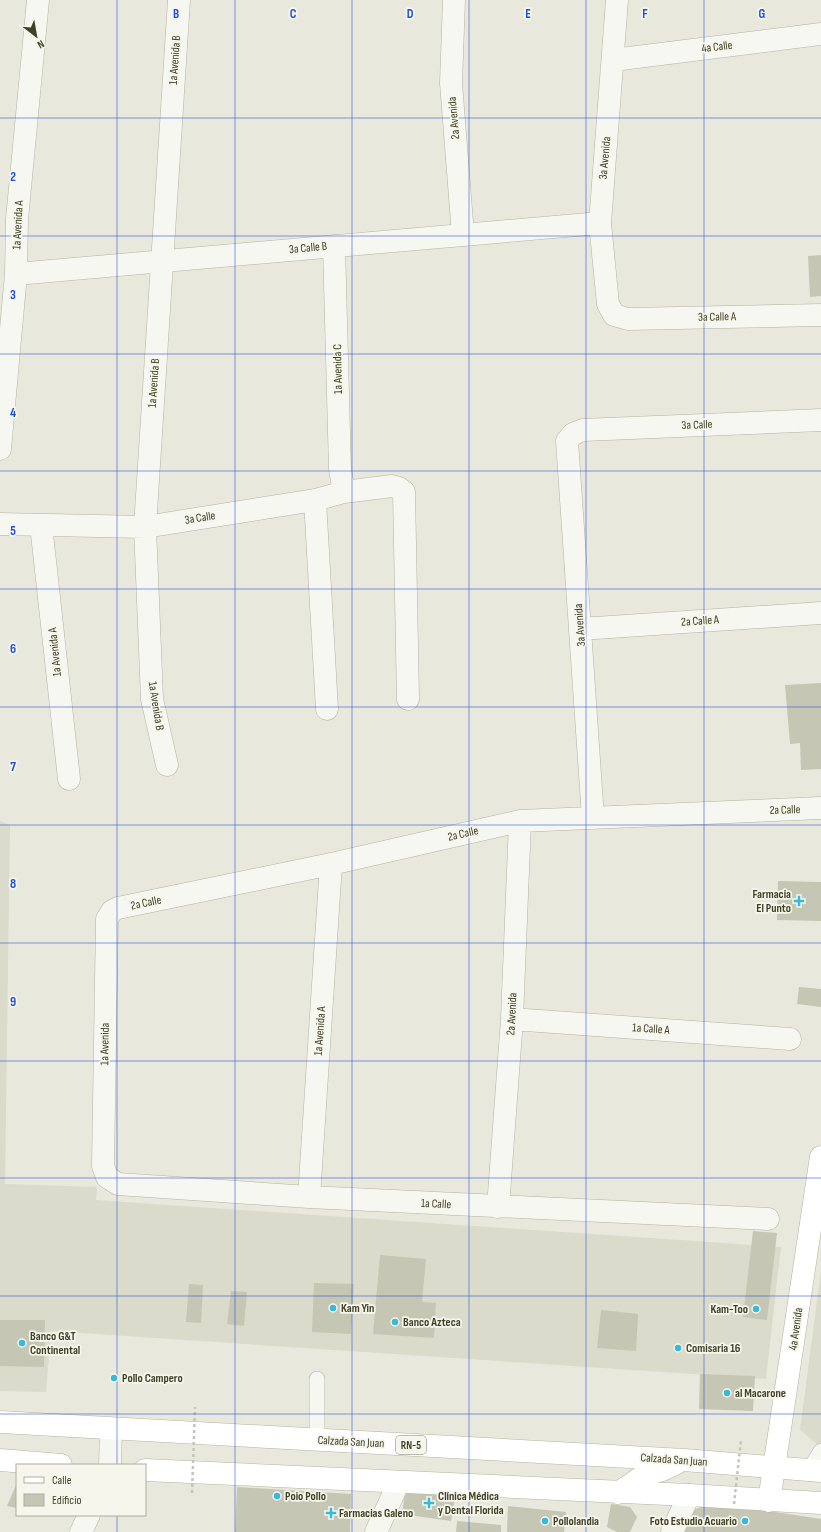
<svg xmlns="http://www.w3.org/2000/svg" width="821" height="1532" viewBox="0 0 821 1532" font-family="'Sofia Sans Condensed',sans-serif">
<style>
.built{fill:#dbdbcb}
.building{fill:#c6c6b4}
.lines{fill:none;stroke-linecap:round;stroke-linejoin:round}
.lane-casing{stroke:#b3b3a2;stroke-width:16}
.street-casing{stroke:#b3b3a2;stroke-width:23}
.secondary-casing{stroke:#b3b3a2;stroke-width:23}
.primary-casing{stroke:#b6b49c;stroke-width:23}
.lane{stroke:#f7f7f1;stroke-width:15}
.street{stroke:#f7f7f1;stroke-width:22}
.secondary{stroke:#fff;stroke-width:22}
.primary{stroke:#fff;stroke-width:22}
.path-bridge{stroke:#c4c4b8;stroke-width:2.5;stroke-dasharray:3 3;stroke-linecap:butt}
.grid{fill:none;stroke:#1d4ed8;stroke-width:1;stroke-opacity:0.55}
.poi-dot{fill:#36b9da;stroke:#f6f6ed;stroke-width:1.5}
.labels{text-anchor:middle;dominant-baseline:central;stroke-width:3.5;stroke-linejoin:round;paint-order:stroke}
.shield{fill:#f6f6ed;stroke:#777761;stroke-width:1}
.shield-label{font-size:11px;font-weight:bold;fill:#414125}
.street-label{font-size:12px;fill:#414125;stroke:#f6f6ed}
.poi-label{font-size:12px;font-weight:bold;fill:#414125;stroke:#f6f6ed;text-anchor:start}
.grid-label{font-size:13px;text-anchor:middle;font-weight:bold;fill:#1d4ed8;stroke:#f6f6ed;stroke-width:3.5;stroke-linejoin:round;paint-order:stroke}
</style>
<rect width="100%" height="100%" fill="#e9e8dd"/>
<!-- built -->
<path class="built" d="M0 821 10 825 5 1184 97 1187 96 1200 781 1247 766 1379 51 1331 46 1392 0 1391Z
M821 1270V1446L818 1445 800 1430Z"/>
<!-- building -->
<path class="building" d="M821 255V296L810 297 808 256Z
M821 683V769L801 770 800 743 790 744 785 685Z
M778 881 821 882V921L777 920Z
M799 987 821 989V1007L797 1004Z
M753 1231 777 1233 767 1320 743 1317Z
M380 1255 426 1259 422 1302 436 1303 434 1338 373 1334Z
M314 1283 354 1284 351 1334 312 1332Z
M189 1284 203 1285 201 1323 186 1322Z
M231 1291 247 1292 244 1326 227 1324Z
M601 1310 638 1314 636 1351 597 1348Z
M0 1320H45L44 1367 0 1366Z
M700 1374 755 1376 753 1411 699 1409Z
M17 1483V1508L7 1506Z
M237 1487 351 1494 350 1532H235Z
M456 1492 451 1521 402 1514 405 1493Z
M611 1504 630 1507 637 1517 630 1532H617L607 1527Z
M705 1505 756 1509 821 1519V1532H680L694 1510Z
M508 1506 566 1512 564 1532H507Z
M457 1521 501 1525V1532H456Z"/>
<g class="lines">
<!-- lane casing -->
<g class="lane-casing">
<path id="lane" d="M317 1379V1440
M809 1470 821 1451"/>
</g>
<!-- street casing -->
<g class="street-casing">
<path id="street" d="M454 0 451 83 463 235
M617 0 600 223 608 304 614 315 628 319 821 315
M613 60 821 34
M334 246 340 469 344 492
M16 274 600 223
M0 449 16 274 17 219 38 0
M315 500 327 709
M0 524 145 527 315 500 344 492 392 486 399 488 404 492 408 699
M41 525 69 779
M580 629 821 613
M167 765 152 699 145 527 179 0
M593 818 567 441 573 434 583 430 821 420
M512 1019 790 1039
M309 1197 331 864
M498 1207 512 1019 520 821
M768 1219 309 1197 118 1184 107 1177 103 1166 107 919 112 911 118 908 331 864 520 821 821 808
M110 1465 111 1429
M81 1532 89 1515
M376 1532 399 1482
M672 1532 689 1495"/>
</g>
<!-- secondary casing -->
<g class="secondary-casing">
<path id="secondary" d="M769 1501 821 1157"/>
</g>
<!-- primary casing -->
<g class="primary-casing">
<path id="primary" d="M0 1422 684 1460 821 1471
M0 1460 61 1465
M145 1470 689 1495 821 1503
M618 1493 646 1474 662 1470 677 1463"/>
</g>
<!-- lane -->
<use href="#lane" class="lane"/>
<!-- street -->
<use href="#street" class="street"/>
<!-- secondary -->
<use href="#secondary" class="secondary"/>
<!-- primary -->
<use href="#primary" class="primary"/>
<!-- path-bridge -->
<path class="path-bridge" d="M192 1493 195 1407
M734 1504 741 1440"/>
</g>
<!-- grid -->
<path class="grid" d="M117 0V1465M235 0V1532M352 0V1532M469 0V1532M586 0V1532M704 0V1532M0 118H821M0 236H821M0 354H821M0 471H821M0 589H821M0 707H821M0 825H821M0 943H821M0 1061H821M0 1178H821M0 1296H821M0 1414H821M117 1515V1532"/>
<!-- markers -->
<g class="poi-dot">
<path d="M797 895h4v4h4v4h-4v4h-4v-4h-4v-4h4z"/>
<circle cx="333" cy="1308" r="4"/>
<circle cx="756" cy="1309" r="4"/>
<circle cx="395" cy="1322" r="4"/>
<circle cx="22" cy="1343" r="4"/>
<circle cx="678" cy="1348" r="4"/>
<circle cx="114" cy="1378" r="4"/>
<circle cx="727" cy="1393" r="4"/>
<circle cx="277" cy="1496" r="4"/>
<path d="M427 1497h4v4h4v4h-4v4h-4v-4h-4v-4h4z"/>
<path d="M329 1507h4v4h4v4h-4v4h-4v-4h-4v-4h4z"/>
<circle cx="545" cy="1521" r="4"/>
<circle cx="745" cy="1521" r="4"/>
</g>
<g class="labels">
<!-- shield labels -->
<rect class="shield" x="396" y="1436" width="30" height="18" rx="3"/>
<g class="shield-label">
<text x="411" y="1445">RN-5</text>
</g>
<!-- street labels -->
<g class="street-label">
<text transform="translate(717 47) rotate(-7)">4a Calle</text>
<text transform="translate(175 60) rotate(-86)">1a Avenida B</text>
<text transform="translate(454 118) rotate(-95)">2a Avenida</text>
<text transform="translate(605 158) rotate(-85)">3a Avenida</text>
<text transform="translate(18 225) rotate(-87)">1a Avenida A</text>
<text transform="translate(308 248) rotate(-5)">3a Calle B</text>
<text transform="translate(717 317) rotate(-1)">3a Calle A</text>
<text transform="translate(338 369) rotate(-91)">1a Avenida C</text>
<text transform="translate(154 383) rotate(-86)">1a Avenida B</text>
<text transform="translate(697 425) rotate(-2)">3a Calle</text>
<text transform="translate(200 518) rotate(-9)">3a Calle</text>
<text transform="translate(700 621) rotate(-4)">2a Calle A</text>
<text transform="translate(580 625) rotate(-94)">3a Avenida</text>
<text transform="translate(55 652) rotate(-96)">1a Avenida A</text>
<text transform="translate(156 706) rotate(81)">1a Avenida B</text>
<text transform="translate(785 810) rotate(-2)">2a Calle</text>
<text transform="translate(463 834) rotate(-13)">2a Calle</text>
<text transform="translate(146 903) rotate(-12)">2a Calle</text>
<text transform="translate(512 1014) rotate(-87)">2a Avenida</text>
<text transform="translate(651 1029) rotate(4)">1a Calle A</text>
<text transform="translate(320 1031) rotate(-86)">1a Avenida A</text>
<text transform="translate(105 1044) rotate(-89)">1a Avenida</text>
<text transform="translate(436 1204) rotate(3)">1a Calle</text>
<text transform="translate(796 1329) rotate(-82)">4a Avenida</text>
<text transform="translate(351 1442) rotate(3)">Calzada San Juan</text>
<text transform="translate(674 1460) rotate(4)">Calzada San Juan</text>
</g>
<!-- poi labels -->
<g class="poi-label">
<text x="791" y="894" text-anchor="end">Farmacia<tspan x="791" dy="14">El Punto</tspan></text>
<text x="341" y="1308">Kam Yin</text>
<text x="748" y="1309" text-anchor="end">Kam-Too</text>
<text x="403" y="1322">Banco Azteca</text>
<text x="30" y="1336">Banco G&amp;T<tspan x="30" dy="14">Continental</tspan></text>
<text x="686" y="1348">Comisaria 16</text>
<text x="122" y="1378">Pollo Campero</text>
<text x="735" y="1393">al Macarone</text>
<text x="285" y="1496">Poio Pollo</text>
<text x="438" y="1496">Clínica Médica<tspan x="438" dy="14">y Dental Florida</tspan></text>
<text x="339" y="1513">Farmacias Galeno</text>
<text x="553" y="1521">Pollolandia</text>
<text x="737" y="1521" text-anchor="end">Foto Estudio Acuario</text>
</g>
</g>
<g class="grid-label">
<text x="176" y="18">B</text>
<text x="293" y="18">C</text>
<text x="410" y="18">D</text>
<text x="528" y="18">E</text>
<text x="645" y="18">F</text>
<text x="762" y="18">G</text>
<text x="13" y="181">2</text>
<text x="13" y="299">3</text>
<text x="13" y="417">4</text>
<text x="13" y="535">5</text>
<text x="13" y="653">6</text>
<text x="13" y="771">7</text>
<text x="13" y="888">8</text>
<text x="13" y="1006">9</text>
</g>
<!-- legend -->
<rect x="16" y="1464" width="130" height="52" fill="#f6f6ed" stroke="#aeae9d"/>
<rect x="24" y="1477" width="20" height="6" fill="#ffffff" stroke="#aeae9d"/>
<text x="52" y="1484" font-size="12" fill="#414125">Calle</text>
<rect x="24" y="1494" width="20" height="12" fill="#c6c6b4" stroke="#aeae9d"/>
<text x="52" y="1504" font-size="12" fill="#414125">Edificio</text>
<!-- north arrow -->
<g transform="translate(36 36) rotate(149)" stroke="#f6f6ed" stroke-width="3" paint-order="stroke">
<path d="M0-3L7 15L0 10L-7 15Z" fill="#414125"/>
<text y="-6" font-size="11" font-weight="bold" text-anchor="middle" fill="#414125">N</text>
</g>
</svg>
